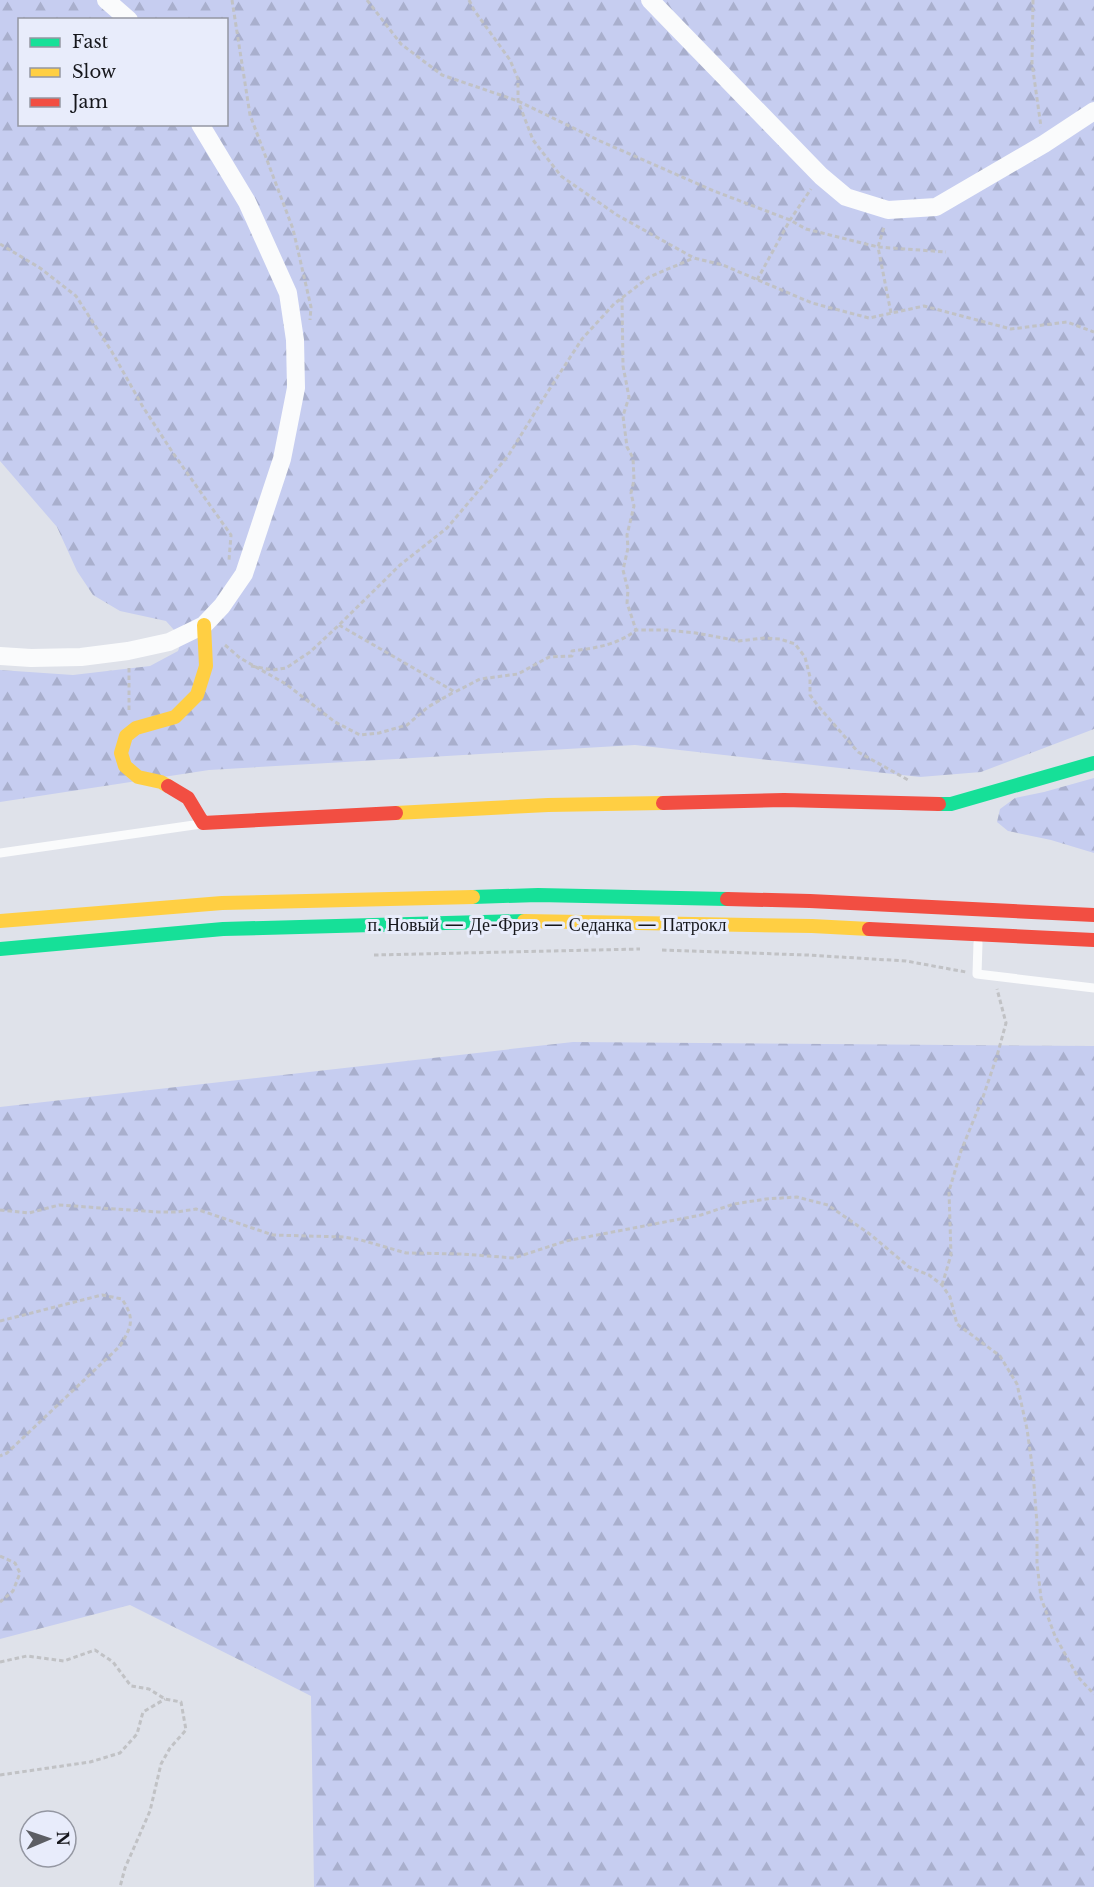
<svg xmlns="http://www.w3.org/2000/svg" width="1094" height="1887" viewBox="0 0 1094 1887" font-family="'Libre Baskerville',serif">
<style>
.forest{fill:url(#forest-firs);fill-rule:evenodd}
.lines{fill:none;stroke-linecap:round;stroke-linejoin:round}
.path{stroke:#c1c2c5;stroke-width:3;stroke-dasharray:4.5 3;stroke-linecap:butt}
.lane{stroke:#fafbfc;stroke-width:9}
.street{stroke:#fafbfc;stroke-width:18}
.fast{stroke:#16e098;stroke-width:14}
.slow{stroke:#ffcf43;stroke-width:14}
.jam{stroke:#f24e42;stroke-width:14}
.labels{text-anchor:middle;dominant-baseline:central;stroke-width:6;stroke-linejoin:round;paint-order:stroke}
.street-label{font-size:18px;fill:#16171c;stroke:#e8ecfb}
</style>
<defs>
<pattern id="forest-firs" width="22" height="20" patternUnits="userSpaceOnUse" patternTransform="scale(1.5)"><rect width="22" height="20" fill="#c6cdf0"/><path d="M5 1l3.5 6h-7zM16 11l3.5 6h-7z" fill="#a9afcd"/></pattern>
</defs>
<rect width="100%" height="100%" fill="#dfe2ea"/>
<!-- forest -->
<path class="forest" d="M0 0H1094V729L981 772 920 777 635 745 209 770 0 802V670L73 675 150 666 178 651 182 639 166 621 120 611 93 595 77 571 57 527 0 461ZM20 20H226V124H20Z
M1094 778V853L1051 840 1008 831 997 822 1000 809 1015 798 1044 792Z
M573 1042 1094 1046V1887H314L311 1696 130 1605 0 1639V1107Z"/>
<g class="lines">
<!-- path -->
<path class="path" d="M232 0 250 115 293 229 311 307 310 320
M367 0 401 44 442 75 518 101 600 141 714 191 790 220 806 229 878 247 884 227
M469 0 474 10 510 60 518 79V101L533 140 561 176 617 215 694 258 723 265 812 303 869 318 924 306 1011 329 1067 322 1094 332
M1033 0 1032 63 1041 127
M0 244 40 268 76 296 112 352 143 407 173 453 231 535 229 560
M757 280 790 220 811 189
M622 298 623 366 629 397 623 416 627 447 633 458 634 480 631 493 634 506 627 535 628 548 623 570 628 590 627 603 636 630
M891 313 878 247 946 252
M339 625 455 692 480 679 518 674 549 657 572 656V651C595 648 618 645 636 630H667L696 633 739 641 764 638 780 639 795 644 805 657 810 677V695L819 707 858 752 910 781
M225 645 240 658 286 684 335 722 360 735 379 733 407 725 428 707 454 692
M251 666 273 670 286 668 310 652 339 625 400 565 447 528 508 456 547 393 582 339 614 304 649 277 694 258
M129 710V668
M662 950 807 955 906 961 966 972
M374 955 640 949
M0 1210 29 1213 59 1205 158 1212H177L196 1209 273 1235 344 1237 361 1240 406 1253 462 1254 514 1258 566 1241 701 1215 734 1204 766 1199 797 1197 828 1205 871 1235 909 1267 929 1275 942 1285 950 1297 957 1324 1000 1356 1017 1384 1027 1429 1033 1472 1037 1524V1563L1041 1598 1055 1636 1078 1677 1094 1694
M942 1285 951 1255 949 1191 961 1151 983 1097 997 1056 1006 1023 997 989
M0 1321 102 1295 122 1299C135 1319 132 1326 120 1346L7 1453 0 1456
M0 1556 15 1563 20 1573 13 1591 0 1602
M0 1662 27 1656 64 1661 95 1650 113 1662 131 1686 149 1689 165 1699 181 1702 186 1730 170 1748 161 1764 150 1811 125 1868 120 1887
M0 1775 90 1762 120 1753 137 1734 143 1712 165 1699"/>
<!-- lane -->
<path class="lane" d="M0 853 201 824
M978 943 977 974 1094 988"/>
<!-- street -->
<path class="street" d="M106 0 129 20
M650 0 821 176 846 197 888 210 936 207 1044 144 1094 111
M0 656 31 658 81 657 128 651 169 642 204 625 222 606 244 574 282 459 296 388 295 340 288 293 247 202 200 124"/>
<!-- fast -->
<path class="fast" d="M939 804H951L1094 763
M473 897 538 895 727 899
M0 949 223 929 524 921"/>
<!-- slow -->
<path class="slow" d="M168 786 161 782 138 777 125 766 121 753 126 736 136 728 175 717 197 695 206 666 204 625
M396 813 548 805 663 803
M0 921 222 903 473 897
M524 921 812 926 869 929"/>
<!-- jam -->
<path class="jam" d="M168 786 188 798 203 823 396 813
M663 803 784 800 939 804
M727 899 810 901 1094 915
M869 929 1094 940"/>
</g>
<g class="labels">
<!-- street labels -->
<g class="street-label">
<text x="547" y="925">п. Новый — Де-Фриз — Седанка — Патрокл</text>
</g>
</g>
<!-- legend -->
<rect x="18" y="18" width="210" height="108" fill="#e8ecfb" stroke="#9497a2" stroke-width="1.5"/>
<rect x="30" y="38" width="30" height="9" fill="#16e098" stroke="#9497a2" stroke-width="1.5"/>
<text x="72" y="48" font-size="18" fill="#16171c">Fast</text>
<rect x="30" y="68" width="30" height="9" fill="#ffcf43" stroke="#9497a2" stroke-width="1.5"/>
<text x="72" y="78" font-size="18" fill="#16171c">Slow</text>
<rect x="30" y="98" width="30" height="9" fill="#f24e42" stroke="#9497a2" stroke-width="1.5"/>
<text x="72" y="108" font-size="18" fill="#16171c">Jam</text>
<!-- north arrow -->
<g transform="translate(48 1839) rotate(88)"><circle r="28" fill="#e8ecfb" stroke="#9497a2" stroke-width="1.5"/>
<path d="M0-4.5L10 22L0 15L-10 22Z" fill="#5c5e64"/>
<text y="-9" font-size="16" font-weight="bold" text-anchor="middle" fill="#16171c">N</text>
</g>
</svg>
